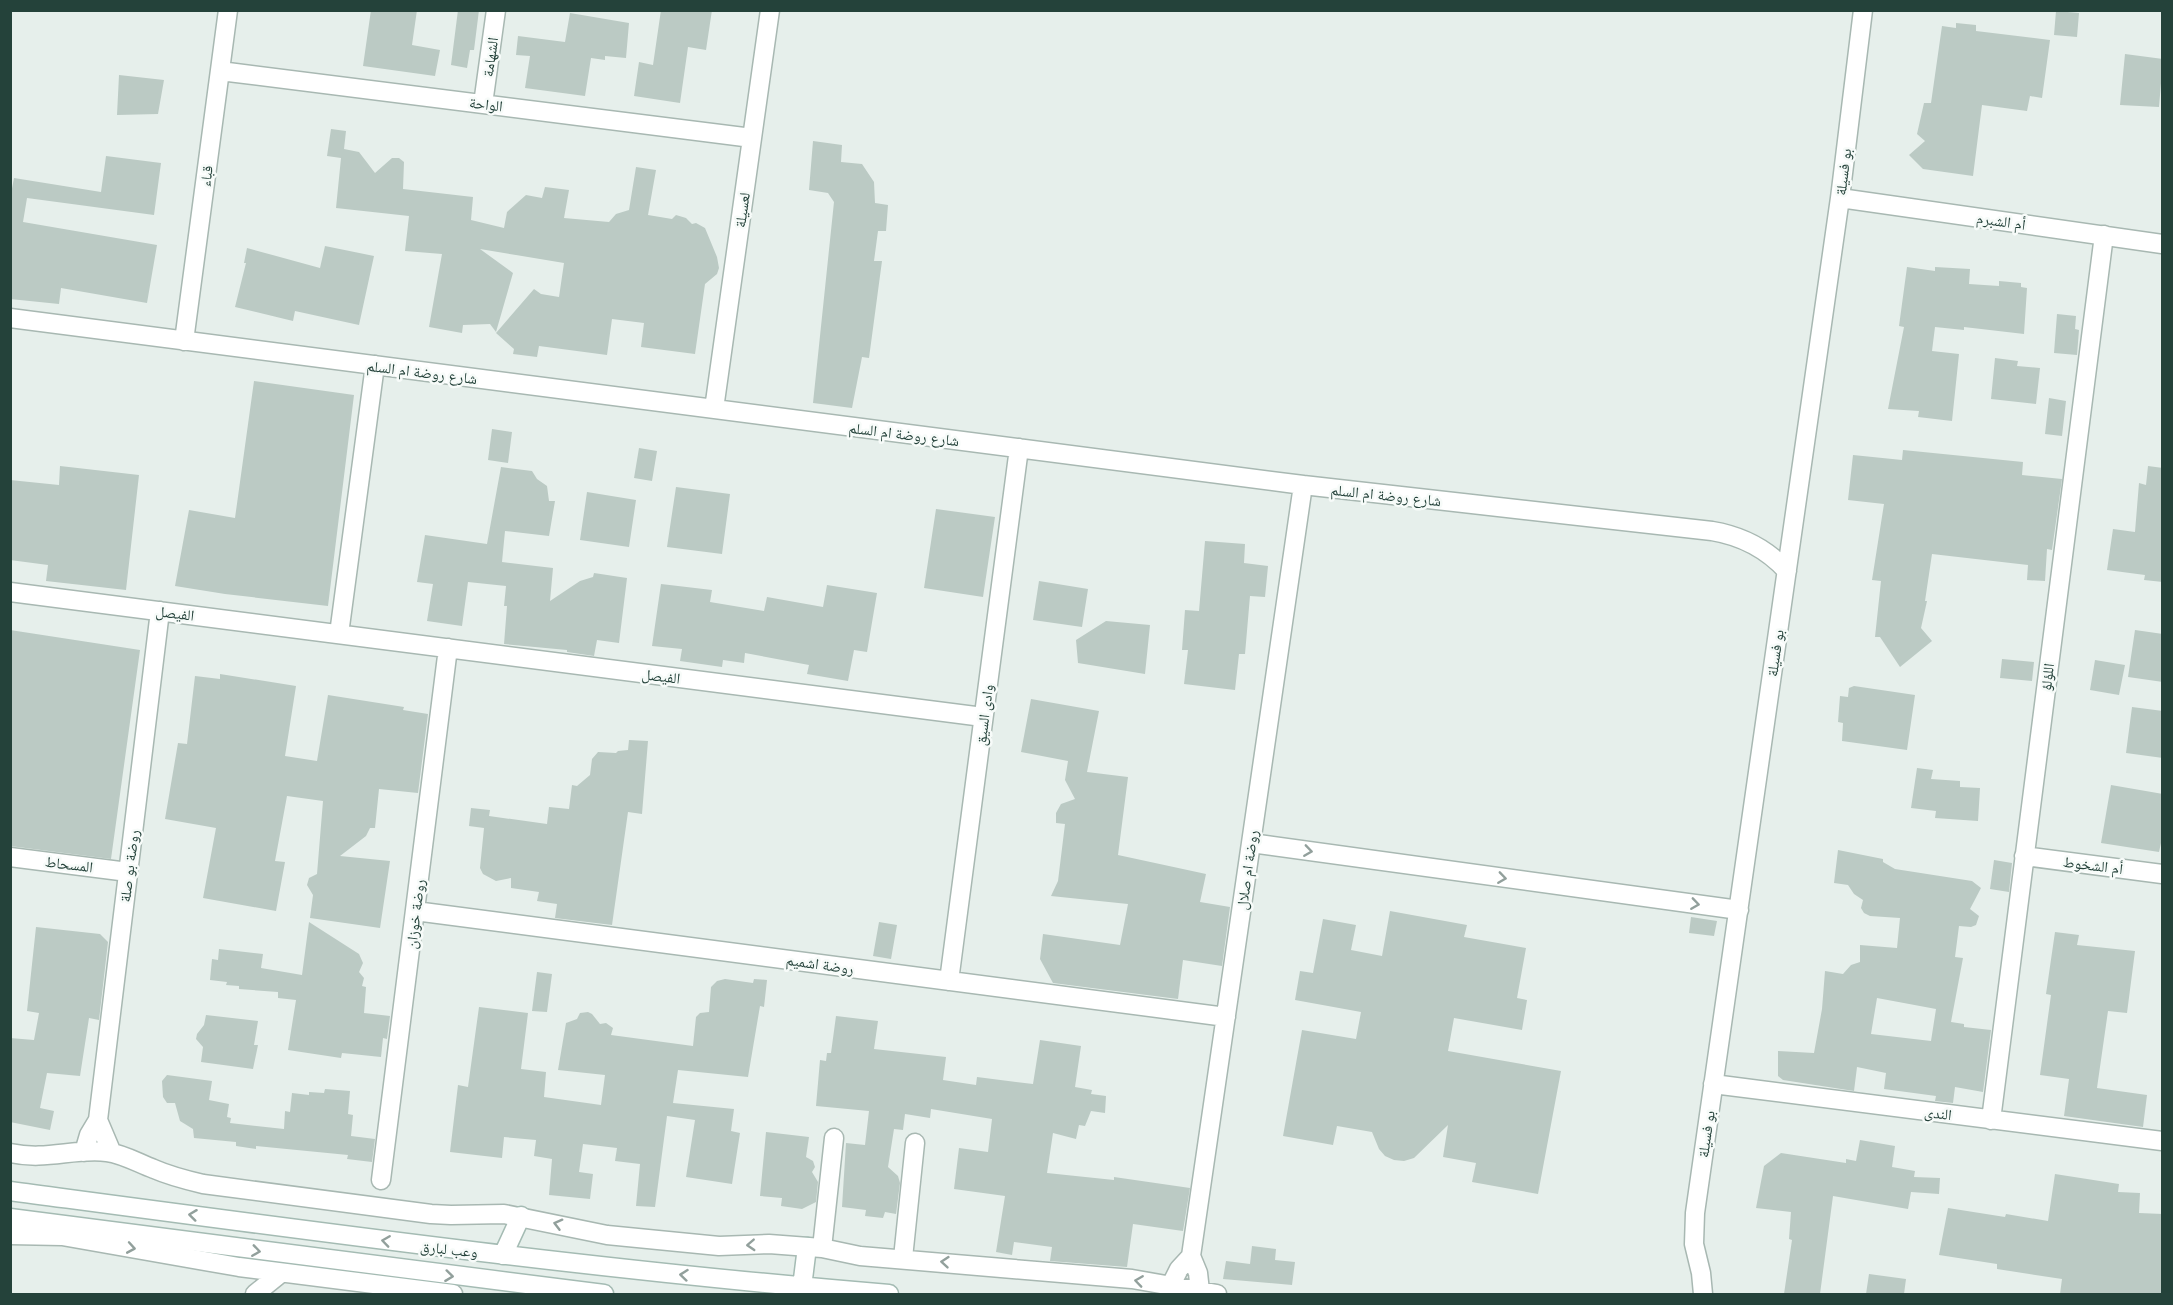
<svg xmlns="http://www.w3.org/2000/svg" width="2173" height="1305" viewBox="0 0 2173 1305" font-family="'PT Sans','Noto Naskh Arabic',sans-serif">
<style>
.building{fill:#bbcac4;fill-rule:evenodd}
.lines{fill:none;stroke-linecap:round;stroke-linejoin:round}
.street-casing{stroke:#a8b8b2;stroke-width:21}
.secondary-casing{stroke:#a4bbb3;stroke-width:21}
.street{stroke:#fff;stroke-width:18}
.secondary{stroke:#fff;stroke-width:18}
.oneway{stroke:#92a09c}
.labels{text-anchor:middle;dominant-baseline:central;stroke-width:5;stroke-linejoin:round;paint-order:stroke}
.street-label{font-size:15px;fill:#24423a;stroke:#f7fbf9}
</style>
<rect width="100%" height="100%" fill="#e6efeb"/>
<!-- building -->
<path class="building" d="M371 10H417L412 45 440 50 435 76 363 66Z
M458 10H479L474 50H470L467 68 451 65Z
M661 10H712L706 50 688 47 680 103 634 96 639 62 653 65Z
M2056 11 2079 13 2077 37 2054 35Z
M570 13 629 23 626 58 605 56V60L591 58 585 96 525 88 530 56 516 55 518 36 565 42Z
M1956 23 1976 25V31L2050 40 2042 98 2030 96 2027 111 1982 105 1973 176 1923 169 1909 155 1925 141 1917 134 1924 103H1931L1942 26 1956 28Z
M2125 54 2163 59 2159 107 2120 105Z
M119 75 164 80 158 114 117 115Z
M331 129 346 131 344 149 359 152 375 173 392 158H399L404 162 403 189 473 197 471 220 504 228 507 212 526 195 542 198 545 187 569 190 564 218 609 222 616 214 629 210 636 167 656 170 648 215 672 219 676 215 686 218 692 224 696 223 705 228 717 257 719 268 717 274 705 284 695 354 641 347 644 323 612 319 607 355 539 346 537 357 513 354 514 349 496 333 534 289 541 294 559 297 564 263 480 249 513 273 496 332 490 324 463 325 462 333 429 327 442 254 405 251 409 216 336 208 341 158 327 156Z
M813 141 842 145 841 162 862 164 874 182 875 203 888 205 886 231H878L874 261H882L869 358 862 357 852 408 813 403 834 202 828 193 809 190Z
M106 156 161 163 154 215 27 198 23 222 157 245 147 303 61 288 59 304 10 299V199L14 178 101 192Z
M325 246 374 256 359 325 295 311 293 321 235 307 246 263H244L247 248 320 268Z
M1907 267 1935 271V267L1970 269 1969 284 1999 286V281L2021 283V287L2027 288 2024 334 1964 327V330L1935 327 1932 351 1959 354 1952 421 1918 417 1919 411 1888 409 1904 327 1899 326Z
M2057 314 2076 316 2075 329 2079 330 2077 355 2054 353Z
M1995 358 2018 361 2017 366 2040 368 2036 404 1991 399Z
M254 381 354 395 328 606 225 594 175 586 189 510 235 518Z
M2049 398 2066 401 2062 436 2045 434Z
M492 429 512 432 508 463 488 460Z
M639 448 657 451 652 481 634 478Z
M1903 450 2023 462 2022 475 2062 479 2052 550 2047 549 2045 581 2027 580 2028 565 1932 554 1925 601H1927L1921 628 1932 641 1900 667 1880 637H1875L1881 581 1872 580 1884 504 1848 500 1853 455 1902 460Z
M60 466 139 475 126 590 46 581 48 565 10 560V480L59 485Z
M2148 466 2163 468V582L2144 580 2145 575 2107 570 2113 529 2135 532 2139 483 2146 485Z
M501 467 532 471 537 479 547 486 549 501H555L549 536 505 531 502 562 553 568 550 601 580 581 593 577 594 573 627 578 619 643 597 640 594 656 567 652V650L504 644 507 606H504L506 586 468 582 462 626 427 621 433 584 417 582 425 535 487 544Z
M676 487 730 494 722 554 667 547Z
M587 492 636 500 629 547 580 540Z
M936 509 995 517 983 597 924 588Z
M1205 541 1245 544 1244 563 1268 566 1265 597 1250 596 1245 654H1239L1235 690 1184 684 1188 650H1182L1185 610 1199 611Z
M1039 581 1088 589 1082 627 1033 620Z
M661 584 712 590 710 602 764 611 767 597 823 607 827 585 877 593 867 652 854 650 848 681 807 674 809 665 745 653 744 663 723 660 722 667 680 661 682 649 652 646Z
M1106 621 1150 625 1145 674 1078 663 1076 640Z
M10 630 140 650 111 859 10 846Z
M2135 630 2163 634V682L2128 677Z
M2002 659 2034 662 2032 681 2000 678Z
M2095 660 2125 665 2119 695 2090 690Z
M220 674 296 686 285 756 317 761 328 695 404 707 403 710 428 714 418 793 379 789 375 828H370L366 836 340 856 390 861 380 928 310 918 313 895 307 885 309 878 317 874 323 801 287 796 275 861 285 862 276 911 203 898 216 828 165 819 178 743 187 744 195 676 220 679Z
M1854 686 1915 695 1907 750 1842 741 1843 723 1838 722 1840 696 1848 697 1849 688Z
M1031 699 1099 711 1087 772 1128 777 1118 855 1206 874 1200 902 1230 907 1222 966 1183 960 1178 999 1053 983 1040 959 1043 934 1120 945 1128 904 1051 896 1058 881 1065 824 1056 823V813L1061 804 1075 799 1065 780 1068 761 1021 752Z
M2132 707 2163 711V758L2126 753Z
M629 740 648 741 642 814 628 812 612 925 555 918 557 904 537 901 539 892 511 888V878L496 881 483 874 480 868 484 828 469 826 471 808 490 810 489 816 547 824 549 807 569 809 572 785 577 786 590 775 592 759 598 752 616 753 618 751 628 750Z
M1917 768 1933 770 1931 779 1960 781V787L1980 788 1978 821 1935 818 1936 811 1911 808Z
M2111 785 2163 794V834L2159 852 2101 843Z
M1838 850 1883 859V862L1895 869 1972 881 1981 888 1970 909 1979 916 1976 925 1971 927 1959 926 1955 957 1963 958 1951 1022 1964 1024V1027L1991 1030 1983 1092 1955 1087 1953 1103 1935 1101 1936 1096 1884 1089 1886 1073 1857 1067 1854 1091 1783 1080 1778 1076V1051L1814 1053 1822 1009 1825 971 1843 974 1851 965 1860 962V945L1897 948 1900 918 1870 916 1864 913 1861 908 1863 900 1854 894 1848 885 1834 883ZM1877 998 1936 1009 1931 1041 1871 1034Z
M1994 860 2012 863 2009 892 1990 889Z
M1390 911 1467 925 1464 937 1526 948 1517 998 1527 1000 1522 1030 1454 1018 1448 1051 1561 1071 1538 1194 1472 1182 1476 1163 1443 1157 1448 1125 1414 1158 1404 1161 1394 1160 1385 1156 1379 1149 1372 1132 1337 1126 1333 1145 1283 1136 1302 1030 1356 1039 1361 1012 1295 1000 1300 971 1313 973 1323 919 1356 925 1351 950 1382 956Z
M1691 917 1717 921 1714 936 1689 933Z
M309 922 359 954 363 963 359 972 364 978 362 986 366 987 364 1013 390 1016 387 1039 383 1038 381 1057 342 1053 341 1058 288 1050 296 1000 278 998V992L239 989V986L226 985 227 982 210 980 212 959 218 960 219 949 263 954 261 968 302 975Z
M879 922 897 925 891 959 873 956Z
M36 927 100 934 108 942 99 1020 89 1018 80 1076 47 1073 40 1108 54 1111 50 1130 10 1122V1038L34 1040 39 1013 27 1011Z
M2055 932 2079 935 2077 945 2135 951 2127 1013 2108 1011 2097 1088 2147 1095 2143 1127 2064 1116 2069 1079 2040 1075 2051 995 2046 994Z
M537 972 552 974 547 1012 532 1011Z
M725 979 753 983 754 979 767 980 764 1007 760 1006 748 1077 678 1070 673 1103 734 1109 731 1131 740 1133 732 1184 686 1177 695 1120 667 1116 655 1207 636 1206 640 1164 615 1161 617 1148 583 1144 579 1172 593 1174 590 1199 549 1195 552 1159 534 1156 536 1140 504 1137 502 1158 450 1152 458 1085 468 1087 479 1007 528 1013 521 1069 546 1072 544 1097 601 1105 605 1075 558 1070 566 1023 577 1019 580 1013 588 1012 592 1014 600 1024 606 1023 613 1028 611 1035 693 1046 696 1017 700 1013 709 1012 711 987 717 981Z
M206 1015 258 1021 254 1045H258L253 1069 201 1062 203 1047 196 1039 197 1034 204 1025Z
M836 1016 878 1021 874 1049 946 1057 943 1080 976 1085 977 1077 1033 1084 1040 1040 1081 1046 1075 1087 1092 1090 1091 1094 1106 1096 1105 1113 1091 1111 1085 1126 1079 1125 1076 1139 1053 1133 1047 1173 1114 1180V1177L1190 1188 1183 1231 1133 1224 1127 1267 1050 1261 1052 1247 1014 1242 1012 1255 996 1252 1005 1196 954 1189 959 1148 988 1152 992 1119 931 1109 930 1118 905 1114 903 1130 894 1129 888 1167 898 1176 900 1183 896 1214 885 1212 883 1218 865 1216 866 1210 842 1207 846 1143 865 1145 869 1111 816 1106 820 1060 826 1061 827 1053H831Z
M167 1075 212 1081 209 1100 229 1104 227 1117 231 1118 230 1123 284 1129 285 1111 290 1112 292 1093 309 1095V1092L324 1093 325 1089 350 1091 348 1114 353 1115 351 1136 375 1139 372 1162 347 1159 348 1155 256 1146V1149L236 1146V1142L194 1138 193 1129 180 1121 175 1103H167L163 1097 162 1081Z
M766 1132 809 1137 806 1157 813 1161 815 1167 812 1172 818 1182 816 1202 802 1209 781 1206 782 1198 760 1196Z
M1860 1140 1895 1146 1892 1167 1915 1171 1914 1177 1940 1178 1939 1194 1911 1192 1908 1209 1833 1196 1820 1294H1784L1792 1240 1789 1239 1791 1212 1756 1208 1764 1166 1781 1153 1846 1163V1159L1856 1161Z
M2055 1174 2119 1184 2118 1192 2140 1193 2139 1213 2163 1214 2161 1294H2060L2062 1279 1997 1269V1264L1939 1255 1948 1208 2005 1217 2006 1214 2048 1221Z
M1252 1246 1276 1249 1275 1260 1295 1262 1292 1285 1223 1279 1226 1261 1250 1264Z
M1869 1274 1906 1279 1904 1294H1866Z"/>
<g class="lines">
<!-- street casing -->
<g class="street-casing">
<path id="street" d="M220 71 752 138
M483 104 496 10
M1840 198 2162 244
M10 318 1303 485 1712 531C1742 536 1766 548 1787 571
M184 341 228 10
M714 409 770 10
M10 592 983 717
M339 634 375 365
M1251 843 1739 910
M2024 856 2162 874
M10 857 128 872
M415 911 1226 1017
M949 981 1019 448
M1713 1084 2162 1141
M98 1120 112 1153
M1991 1120 2104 235
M84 1152 89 1135 98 1120 160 611
M10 1153C47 1161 73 1148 107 1152 123 1154 138 1163 154 1169 170 1176 186 1180 203 1184L431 1214 451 1215 504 1214 607 1235 719 1246 769 1244 822 1248 860 1256 1132 1279 1217 1294
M381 1180 448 648
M10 1235 62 1236 239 1267 453 1294
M822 1248 834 1138
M1191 1256 1303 485
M1191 1256 1198 1273 1200 1291
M903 1258 915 1143
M1171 1285 1179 1269 1191 1256
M255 1294 281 1273
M1703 1294 1701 1273 1694 1244 1695 1213 1840 198 1863 10"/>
</g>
<!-- secondary casing -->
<g class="secondary-casing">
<path id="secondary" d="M10 1191C303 1230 595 1270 889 1294
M10 1218 604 1294
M503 1255 521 1216
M802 1287 807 1247"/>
</g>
<!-- street -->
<use href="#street" class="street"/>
<!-- secondary -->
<use href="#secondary" class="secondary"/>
</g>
<!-- one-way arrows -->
<defs><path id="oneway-chevron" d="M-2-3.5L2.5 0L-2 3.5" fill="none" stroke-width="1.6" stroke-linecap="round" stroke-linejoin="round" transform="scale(1.5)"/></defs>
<g class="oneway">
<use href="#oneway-chevron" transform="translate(1308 851) rotate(8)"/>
<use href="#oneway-chevron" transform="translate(1502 878) rotate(8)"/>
<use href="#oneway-chevron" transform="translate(1695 904) rotate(8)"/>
<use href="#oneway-chevron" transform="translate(193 1215) rotate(-173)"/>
<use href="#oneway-chevron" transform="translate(558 1224) rotate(-165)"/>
<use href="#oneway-chevron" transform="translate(386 1241) rotate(-172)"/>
<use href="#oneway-chevron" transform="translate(751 1245) rotate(177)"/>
<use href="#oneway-chevron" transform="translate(131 1248) rotate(10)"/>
<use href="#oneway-chevron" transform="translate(256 1251) rotate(8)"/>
<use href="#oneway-chevron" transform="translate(945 1262) rotate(-175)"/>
<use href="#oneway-chevron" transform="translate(684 1275) rotate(-174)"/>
<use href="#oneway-chevron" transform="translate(449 1276) rotate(7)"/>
<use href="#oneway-chevron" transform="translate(1139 1281) rotate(-172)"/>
</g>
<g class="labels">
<!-- street labels -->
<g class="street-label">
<text transform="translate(490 57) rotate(-82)">الشهامة</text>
<text transform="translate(486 104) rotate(7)">الواحة</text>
<text transform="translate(1843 172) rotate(-83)">بو فسيلة</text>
<text transform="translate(206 176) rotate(-82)">قباء</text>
<text transform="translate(742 210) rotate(-82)">لعسيلة</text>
<text transform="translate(2001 221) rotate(8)">أم الشبرم</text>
<text transform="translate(422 372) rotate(7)">شارع روضة ام السلم</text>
<text transform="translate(904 434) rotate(7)">شارع روضة ام السلم</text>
<text transform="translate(1386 495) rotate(6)">شارع روضة ام السلم</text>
<text transform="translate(175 613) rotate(7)">الفيصل</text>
<text transform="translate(1775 653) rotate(-82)">بو فسيلة</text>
<text transform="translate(661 676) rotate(7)">الفيصل</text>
<text transform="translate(2047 677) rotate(-83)">اللؤلؤ</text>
<text transform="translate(984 715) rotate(-83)">وادى السيق</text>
<text transform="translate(69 864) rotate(7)">المسحاط</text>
<text transform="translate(2093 865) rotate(7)">أم الشخوط</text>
<text transform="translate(129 866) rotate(-83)">روضة بو صلة</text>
<text transform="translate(1247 870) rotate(-82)">روضة ام صلال</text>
<text transform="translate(415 914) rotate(-83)">روضة خوزان</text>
<text transform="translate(820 964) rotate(8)">روضة اشميم</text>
<text transform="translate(1938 1113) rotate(7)">الندى</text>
<text transform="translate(1706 1134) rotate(-82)">بو فسيلة</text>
<text transform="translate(449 1249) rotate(6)">وعب لبارق</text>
</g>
</g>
<!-- border -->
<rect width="2173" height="1305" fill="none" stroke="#24423a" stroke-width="24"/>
</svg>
